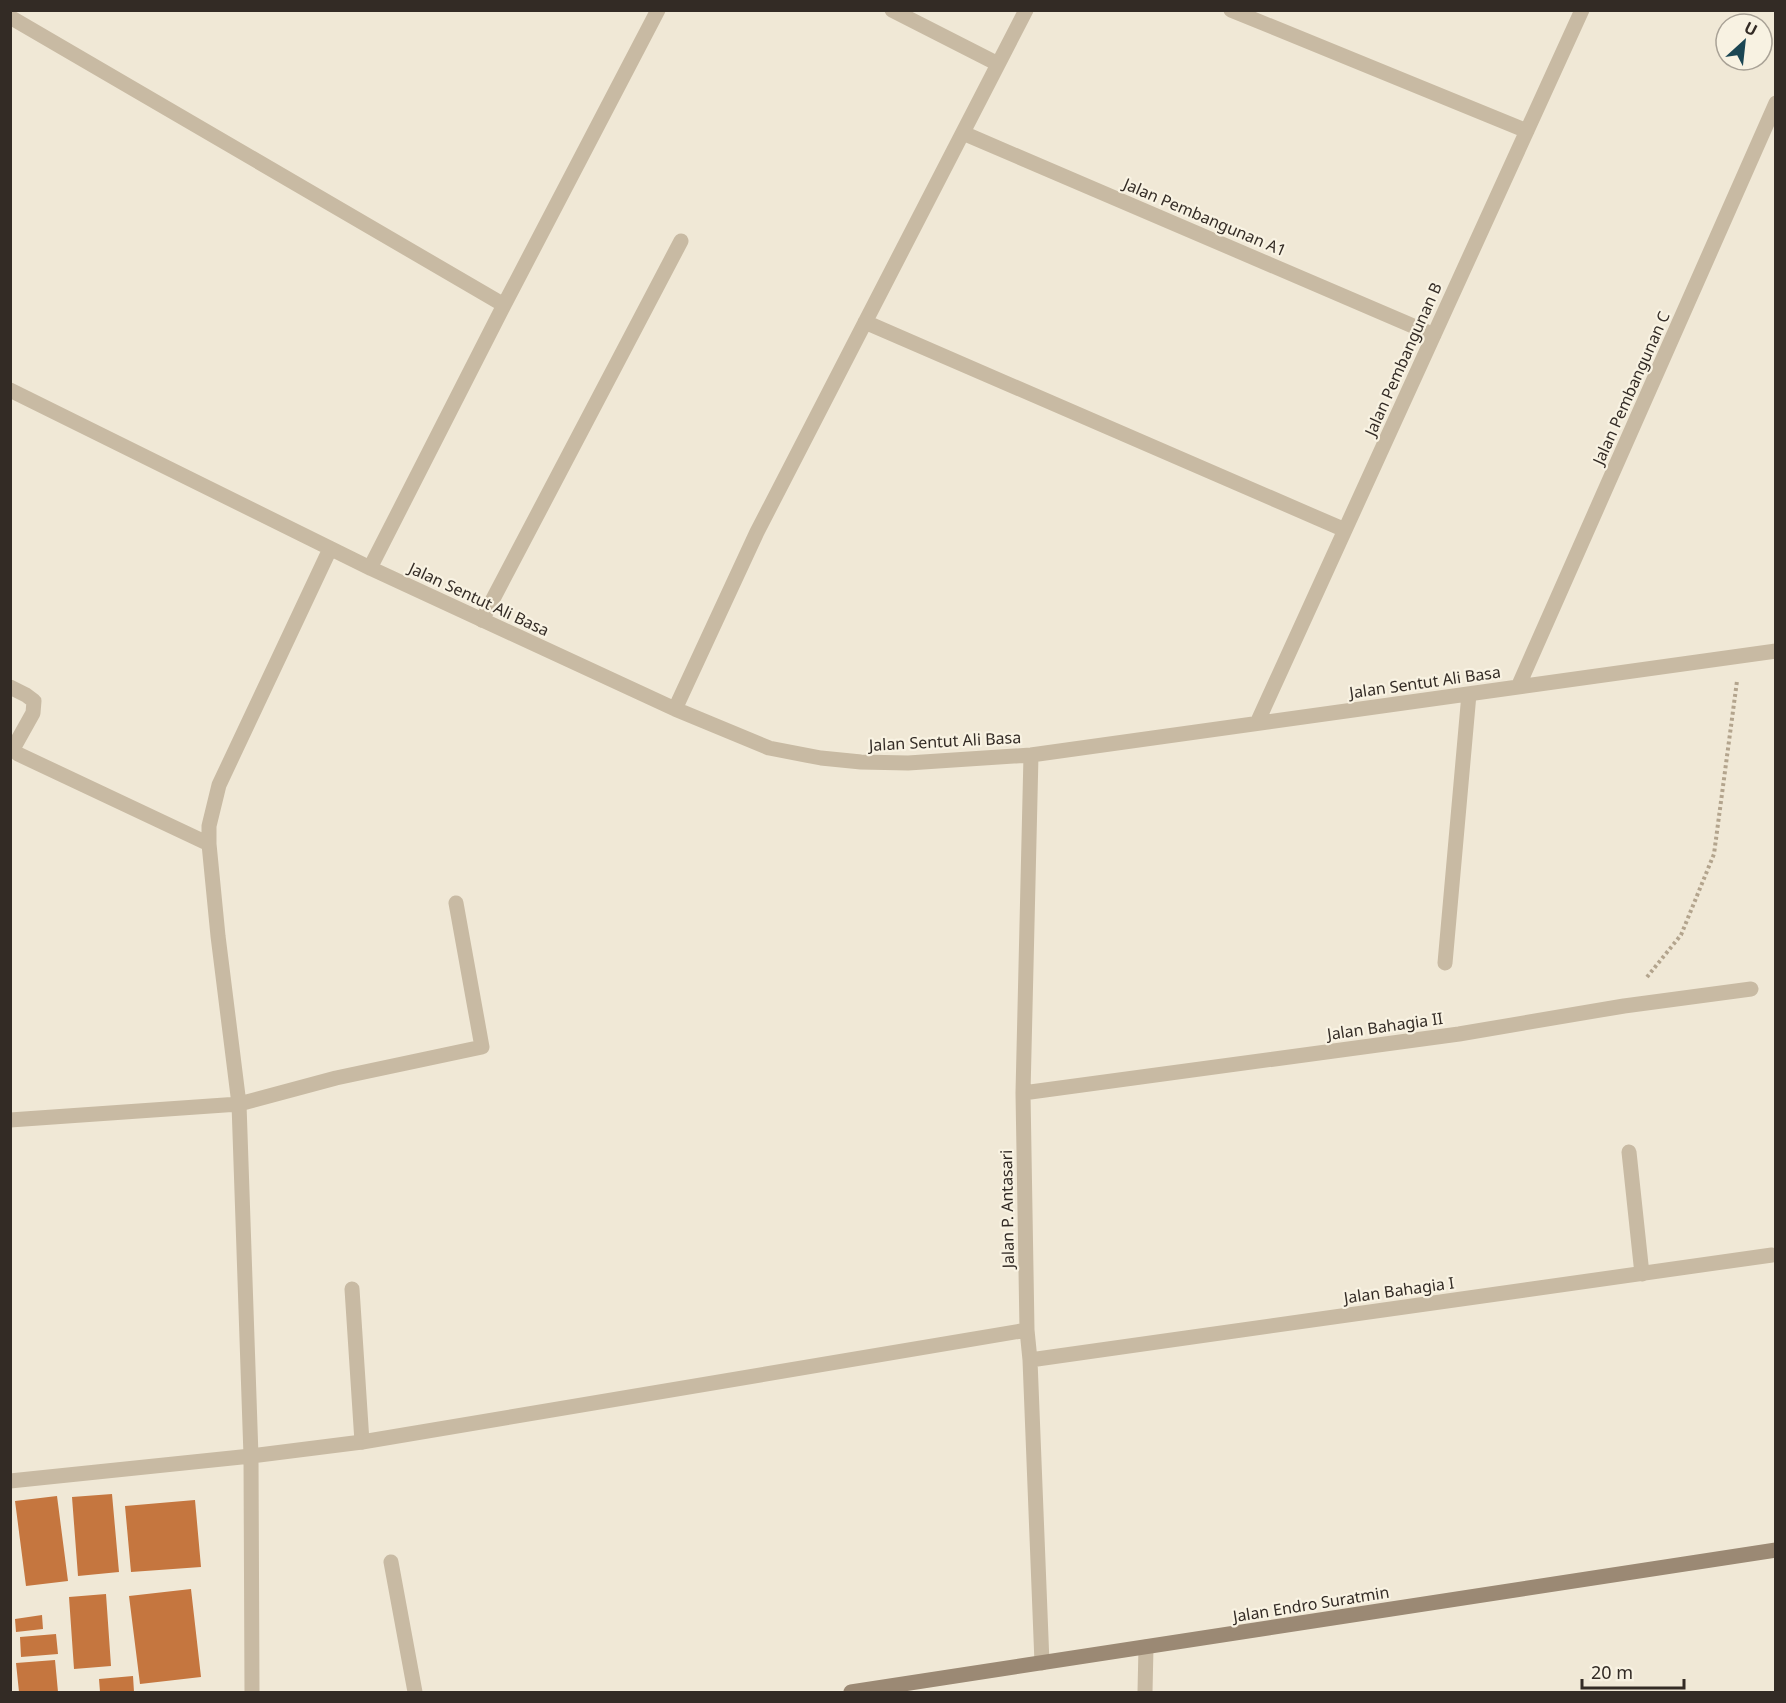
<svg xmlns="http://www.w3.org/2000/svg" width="1786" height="1703" viewBox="0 0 1786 1703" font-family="'Noto Sans',sans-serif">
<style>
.building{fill:#c5763f}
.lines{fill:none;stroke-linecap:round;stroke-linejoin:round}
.path{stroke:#b3a48d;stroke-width:4;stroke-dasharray:3 3;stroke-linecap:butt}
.lane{stroke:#c8baa3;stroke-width:15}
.street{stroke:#c8baa3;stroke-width:15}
.secondary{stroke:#9b8974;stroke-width:15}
.labels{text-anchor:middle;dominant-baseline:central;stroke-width:4.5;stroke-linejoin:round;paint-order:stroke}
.street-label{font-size:16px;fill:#332b25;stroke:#f8f2e2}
</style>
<rect width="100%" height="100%" fill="#f0e8d6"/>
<!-- building -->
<path class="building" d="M112 1494 119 1572 78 1576 72 1497Z
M57 1496 68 1581 26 1586 15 1501Z
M195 1500 201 1567 131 1572 125 1506Z
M191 1589 201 1677 140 1684 129 1596Z
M106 1594 111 1666 74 1669 69 1597Z
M42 1615 43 1629 16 1632 15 1619Z
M56 1634 58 1654 21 1657 20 1637Z
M55 1660 58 1692H19L16 1663Z
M133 1676 134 1692H100L99 1679Z"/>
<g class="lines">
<!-- path -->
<path class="path" d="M1647 977 1681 935 1714 854 1737 681"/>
<!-- lane -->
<path class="lane" d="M482 620 681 241
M352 1289 362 1442
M391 1562 415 1692"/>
<!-- street -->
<path class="street" d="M892 10 998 64
M1231 10 1527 131
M10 17 504 305
M963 133 1434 335
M865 322 1345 530
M10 390 370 568 675 709 769 748 821 758 861 762 908 763 1031 755 1776 651
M370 568 504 305 658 10
M10 687 26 695 34 701 33 713 14 747 15 751 18 754 209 844
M1518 687 1776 103
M675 709 757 532 1026 10
M1257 723 1582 10
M1031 755 1023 1093 1027 1330 1030 1360 1042 1663
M1445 963 1469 694
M1023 1093 1459 1034 1624 1006 1751 989
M10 1120 239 1104 336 1078 482 1047 456 903
M1629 1152 1642 1274
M1030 1360 1772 1255
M10 1481 251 1456 362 1442 1027 1330
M252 1692 251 1456 239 1104 218 936 209 844V826L219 785 330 549
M1145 1692 1146 1647"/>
<!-- secondary -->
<path class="secondary" d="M851 1692 1776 1550"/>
</g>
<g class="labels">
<!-- street labels -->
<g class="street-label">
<text transform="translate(1205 217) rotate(23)">Jalan Pembangunan A1</text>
<text transform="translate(1403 359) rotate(-66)">Jalan Pembangunan B</text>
<text transform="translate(1631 388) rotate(-66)">Jalan Pembangunan C</text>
<text transform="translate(479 599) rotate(25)">Jalan Sentut Ali Basa</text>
<text transform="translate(1425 682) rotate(-8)">Jalan Sentut Ali Basa</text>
<text transform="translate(945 741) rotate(-3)">Jalan Sentut Ali Basa</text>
<text transform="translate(1385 1026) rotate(-8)">Jalan Bahagia II</text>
<text transform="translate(1007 1209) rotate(-91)">Jalan P. Antasari</text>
<text transform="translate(1399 1290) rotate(-8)">Jalan Bahagia I</text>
<text transform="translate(1311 1604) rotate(-9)">Jalan Endro Suratmin</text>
</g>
</g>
<!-- border -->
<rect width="1786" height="1703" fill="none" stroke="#332b25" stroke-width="24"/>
<!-- north arrow -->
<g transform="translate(1744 42) rotate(27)"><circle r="28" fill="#f8f2e2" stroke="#a9a296" stroke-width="1.5"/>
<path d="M0-4.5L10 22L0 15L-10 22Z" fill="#1b4653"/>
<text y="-9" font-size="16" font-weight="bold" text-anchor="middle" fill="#332b25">U</text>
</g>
<!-- scale -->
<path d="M1582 1679v9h102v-9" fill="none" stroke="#332b25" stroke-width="3"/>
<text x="1591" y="1679" font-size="18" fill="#332b25" stroke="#f8f2e2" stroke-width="4.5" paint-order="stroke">20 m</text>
</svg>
